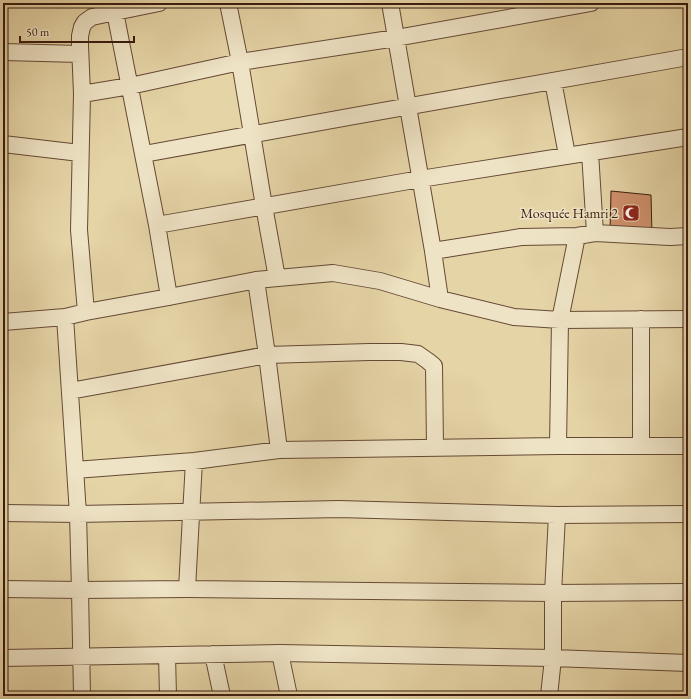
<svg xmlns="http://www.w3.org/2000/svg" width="691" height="699" viewBox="0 0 691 699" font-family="'EB Garamond',serif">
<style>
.building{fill:#ce906b;stroke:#3a1b0f}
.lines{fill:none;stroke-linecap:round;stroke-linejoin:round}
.minor-casing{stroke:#654935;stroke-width:18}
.minor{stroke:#eee3c5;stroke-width:16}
.labels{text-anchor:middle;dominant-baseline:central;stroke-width:3;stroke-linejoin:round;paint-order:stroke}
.poi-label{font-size:14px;fill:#3a1b0f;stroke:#eee3c5;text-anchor:end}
</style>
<rect width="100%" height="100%" fill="#e5d4a6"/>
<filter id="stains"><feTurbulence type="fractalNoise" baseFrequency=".005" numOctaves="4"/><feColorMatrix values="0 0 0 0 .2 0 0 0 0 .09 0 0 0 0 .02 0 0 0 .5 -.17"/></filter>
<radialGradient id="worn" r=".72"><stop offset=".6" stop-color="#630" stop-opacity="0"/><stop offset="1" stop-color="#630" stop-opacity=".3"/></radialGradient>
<!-- building -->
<path class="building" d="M611 191 651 195 652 235 610 231Z"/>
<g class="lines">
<!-- minor casing -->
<g class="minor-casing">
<path id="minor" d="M159 3 115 12 157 225 169 297
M228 3 240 62 264 206 277 278
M390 3 433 251 440 299
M3 52 80 54
M553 81 567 155
M82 94 130 86 240 62 396 38 591 3
M3 144 80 153
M590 152 595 233
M144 154C325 120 507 90 688 57
M157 225 420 179 688 137
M433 251 521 237 577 236 595 233 670 237 688 236
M256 280 267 355 279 450
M86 312 79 230 82 94 80 45V36L82 27 85 22 92 17 115 12
M3 322 65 317
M70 391 267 355 369 352H401L418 354 428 361 434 366 435 447
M558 446 560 320 577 236
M641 446V319
M75 470 194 461 279 450 558 446H688
M3 513 78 514 339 509 557 515 688 514
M3 589 80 590 187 589 553 593 688 592
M187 589 194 461
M280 653 289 696
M213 654 222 696
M167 655 168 696
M3 658 280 653 553 658 688 663
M82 696 80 590 78 514 65 317 86 312 169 297 256 280 333 273 380 281 440 299 514 317 560 320 688 319
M549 696 553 658V593L557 515"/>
</g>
<!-- minor -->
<use href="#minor" class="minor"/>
</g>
<!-- icons -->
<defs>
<g id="mosque-square" transform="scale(0.9)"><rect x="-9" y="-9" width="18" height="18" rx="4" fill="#8f2418" stroke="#eee3c5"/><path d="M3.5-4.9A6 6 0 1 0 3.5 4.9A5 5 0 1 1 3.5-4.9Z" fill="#fff"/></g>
</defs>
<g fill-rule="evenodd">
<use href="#mosque-square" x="631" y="213"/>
</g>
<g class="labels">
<!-- poi labels -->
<g class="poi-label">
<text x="618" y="213">Mosquée Hamri 2</text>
</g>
</g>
<!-- margin -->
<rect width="691" height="699" fill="none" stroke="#e5d4a6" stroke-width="16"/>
<rect x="4" y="4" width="683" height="691" fill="none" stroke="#3a1b0f" stroke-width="2"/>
<rect x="8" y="8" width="675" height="683" fill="none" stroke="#3a1b0f"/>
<!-- scale -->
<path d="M20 36v6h114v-6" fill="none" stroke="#3a1b0f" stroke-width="2"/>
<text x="26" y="36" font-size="12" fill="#3a1b0f" stroke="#eee3c5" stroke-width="3" paint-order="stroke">50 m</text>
<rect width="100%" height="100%" filter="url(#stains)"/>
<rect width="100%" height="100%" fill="url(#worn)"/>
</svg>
